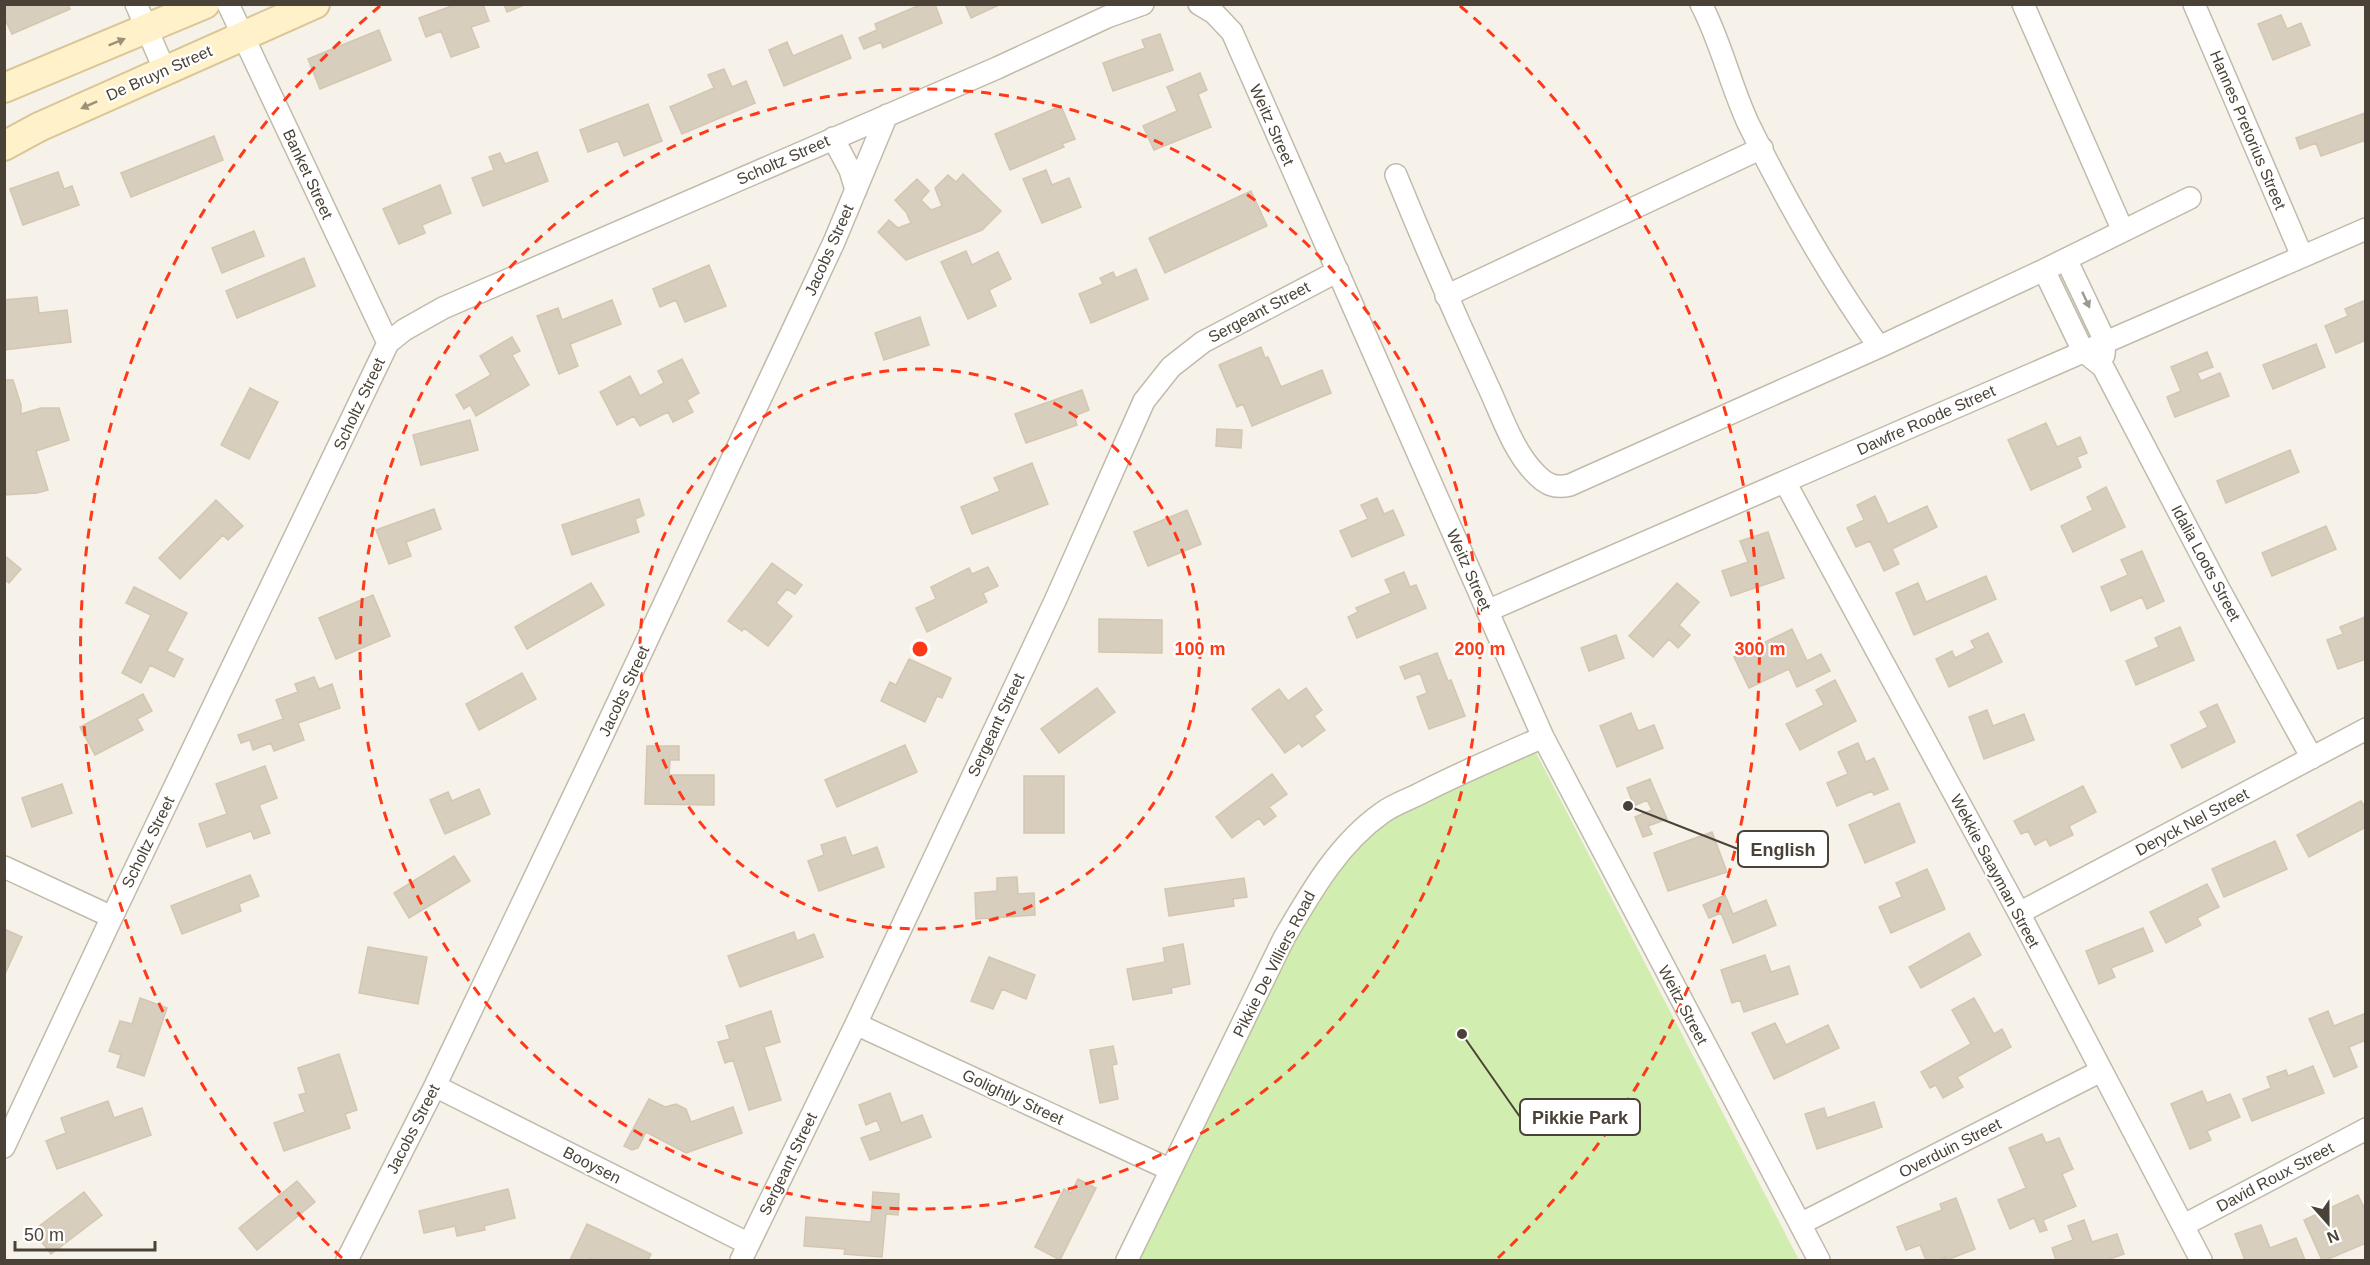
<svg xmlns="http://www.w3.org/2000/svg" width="2370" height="1265" viewBox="0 0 2370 1265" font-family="Arial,sans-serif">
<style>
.green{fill:#d2edb0}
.building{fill:#d8cebe;stroke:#d4c6b0;stroke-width:1.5}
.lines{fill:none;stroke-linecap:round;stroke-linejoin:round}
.street-casing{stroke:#c2baab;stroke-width:24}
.secondary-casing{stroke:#d9c696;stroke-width:32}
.street{stroke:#fff;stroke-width:21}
.secondary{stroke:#fff2ca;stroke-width:28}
.oneway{fill:#9b9179}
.oneway2{fill:#9b9791}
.ring{fill:none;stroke:#ff3817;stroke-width:3;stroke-dasharray:10 8}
.labels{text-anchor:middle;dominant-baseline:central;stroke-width:4.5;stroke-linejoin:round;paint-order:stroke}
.street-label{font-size:16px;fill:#4a4237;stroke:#fff}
.centre{fill:#ff3817;stroke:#fff;stroke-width:3}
.ring-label{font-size:18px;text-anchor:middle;font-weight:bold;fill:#ff3817;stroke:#fff;stroke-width:4.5;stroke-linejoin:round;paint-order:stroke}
.leader{fill:none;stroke:#4a4237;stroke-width:2}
.callout-dot{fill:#4a4237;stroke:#fff;stroke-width:2}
.callout{fill:#fff;stroke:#4a4237;stroke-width:2}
.callout-label{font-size:18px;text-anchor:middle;font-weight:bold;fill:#4a4237}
</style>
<rect width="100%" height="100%" fill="#f6f2e9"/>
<!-- green -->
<path class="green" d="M1531 743 1799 1260H1132L1314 889 1379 817Z"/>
<!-- building -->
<path class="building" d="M4 4H68L70 9 12 34 4 17Z
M457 4H483L489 21 471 27 479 47 451 57 441 31 426 37 419 18Z
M504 4H526L507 12Z
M922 4H935L942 23 883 48 881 42 864 49 859 38 877 30 875 24Z
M965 4H1001L971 18Z
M2281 15 2287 29 2301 23 2310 45 2273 60 2258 24Z
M379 30 391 60 320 89 308 59Z
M1160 34 1173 70 1113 91 1103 63 1145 48 1142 40Z
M842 35 851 58 784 86 769 50 787 42 793 56Z
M724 69 732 87 746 81 755 103 682 134 670 107 714 88 708 75Z
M1200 73 1207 90 1198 94 1211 127 1154 150 1143 126 1177 111 1167 87Z
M648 104 662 141 624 156 618 141 588 152 580 130Z
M1061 106 1075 139 1062 144 1064 147 1010 170 995 134Z
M2365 113 2366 140 2321 156 2316 143 2300 149 2296 138Z
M214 136 223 160 131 197 121 173Z
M537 152 548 181 483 206 472 178 494 170 489 157 500 153 505 164Z
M1046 170 1052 185 1069 178 1081 207 1042 223 1023 179Z
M58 172 64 189 72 186 79 205 23 225 10 189Z
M963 174 1001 211 982 230 906 260 878 232 889 220 898 228 911 223 906 212 895 200 917 179 929 191 921 200 931 210 942 206 935 188 948 175 956 182Z
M440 185 451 213 422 225 425 233 399 244 383 209Z
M1251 191 1267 226 1165 273 1149 238Z
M254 231 264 256 222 273 212 248Z
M966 251 972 265 998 252 1011 279 989 290 996 306 968 319 941 262Z
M304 258 315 286 237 318 226 291Z
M709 265 726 306 685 322 676 300 660 307 653 289Z
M1136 269 1148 299 1091 323 1079 294 1103 284 1100 278 1113 272 1116 278Z
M37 297 39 313 67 310 71 342 4 350V300Z
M612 300 621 324 570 344 578 366 559 374 537 316 558 308 562 320Z
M2366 300V340L2336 353 2325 326 2348 316 2345 309Z
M920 317 929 345 884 360 875 333Z
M512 337 520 351 512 355 529 385 476 416 470 405 464 409 456 395 491 375 480 356Z
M2316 344 2325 367 2273 389 2263 365Z
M1261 347 1265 358 1268 357 1281 387 1322 370 1331 393 1252 426 1243 404 1237 407 1219 365Z
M2207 352 2213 367 2197 373 2201 381 2220 373 2229 396 2175 417 2167 397 2181 391 2171 367Z
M682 359 699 393 687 400 693 412 673 422 668 412 640 426 634 416 617 425 600 392 630 376 640 396 664 383 658 371Z
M4 380H13L21 405V414L41 408H59L69 440 36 451 48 490 37 493 4 495Z
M250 388 278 402 249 459 221 445Z
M1082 390 1089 410 1074 416 1077 425 1026 443 1015 414Z
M470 420 478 450 421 465 413 435Z
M2046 423 2057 447 2080 437 2087 453 2077 457 2081 467 2031 490 2008 440Z
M1217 429 1242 430 1241 448 1216 446Z
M2290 450 2299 472 2226 503 2217 481Z
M1032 463 1048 504 972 534 961 507 1000 491 994 478Z
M2106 487 2125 527 2073 552 2061 526 2093 510 2087 497Z
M1875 496 1888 524 1927 506 1937 527 1892 549 1899 564 1884 571 1870 541 1856 547 1847 528 1864 520 1857 505Z
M1377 498 1384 514 1393 510 1404 535 1352 557 1340 531 1368 519 1361 505Z
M639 499 644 515 635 519 639 532 572 555 562 525Z
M216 500 243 526 228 540 223 535 180 579 159 558Z
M434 509 441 529 406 542 411 556 389 564 376 530Z
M1187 510 1201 544 1148 566 1134 532Z
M2326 526 2336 549 2272 576 2262 553Z
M1768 532 1784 578 1731 596 1722 571 1748 562 1740 541Z
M2142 551 2164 601 2147 609 2142 597 2111 611 2101 587 2128 575 2121 560Z
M4 555 21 569 9 583 4 579Z
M772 563 802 585 795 594 787 589 776 603 792 616 768 646 744 628 742 631 728 621Z
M988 567 998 586 983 593 987 602 927 632 916 608 936 599 931 587 969 568 972 574Z
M1404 572 1410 587 1416 585 1426 608 1357 638 1348 617 1358 612 1356 608 1391 593 1385 580Z
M1986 576 1996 599 1914 635 1896 593 1918 583 1926 602Z
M591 583 604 605 527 649 515 627Z
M1677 583 1699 602 1679 625 1690 635 1678 648 1669 639 1653 657 1629 636Z
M134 587 187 613 167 651 183 659 174 677 150 665 141 683 122 673 151 615 126 603Z
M373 595 390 636 336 659 319 618Z
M2365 617 2366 659 2338 669 2327 640 2343 634 2340 627Z
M1099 619 1162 620V653L1099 652Z
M2180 627 2194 660 2136 685 2126 661 2159 647 2155 638Z
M1792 629 1807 661 1821 654 1830 671 1797 687 1789 669 1749 688 1734 657Z
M1988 633 2002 662 1949 687 1936 659 1952 651 1955 658 1975 648 1971 641Z
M1616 635 1624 658 1589 671 1581 648Z
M1437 653 1448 681 1451 680 1465 716 1429 729 1417 697 1427 693 1420 673 1405 679 1400 667Z
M909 659 951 678 942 698 937 696 925 722 881 701 890 682 896 685Z
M522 673 536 699 479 730 466 704Z
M314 677 319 689 332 684 340 708 298 723 304 740 274 751 271 743 253 750 250 740 241 743 238 735 283 719 276 700 298 692 295 684Z
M1835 680 1856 721 1800 750 1786 724 1824 705 1816 690Z
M1097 688 1115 712 1059 753 1041 729Z
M1306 688 1322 710 1314 716 1325 730 1302 747 1299 743 1285 753 1252 709 1279 689 1288 701Z
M143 694 152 711 137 719 143 730 95 755 80 727Z
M2217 704 2235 742 2182 768 2171 745 2208 727 2200 712Z
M1987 710 1993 726 2024 714 2034 740 1984 759 1969 717Z
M1631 713 1638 731 1654 725 1663 748 1617 767 1600 726Z
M1858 743 1866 762 1874 758 1888 789 1874 795 1872 791 1837 806 1827 783 1848 774 1838 752Z
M905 745 917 772 837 807 825 780Z
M647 746H679V760H670L669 775H714V805L645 804Z
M265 766 277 798 259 805 270 833 254 839 251 831 207 847 199 824 227 814 216 784Z
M1272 774 1287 794 1269 807 1276 816 1264 825 1259 818 1232 838 1216 817Z
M1024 776H1064V833H1024Z
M1650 779 1667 819 1648 826 1652 834 1643 837 1635 817 1652 810 1647 800 1634 806 1627 788Z
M62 784 72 813 32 827 22 798Z
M2083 786 2096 812 2069 826 2073 835 2050 846 2046 839 2035 845 2028 831 2021 834 2014 821Z
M479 789 490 814 445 834 430 800 448 792 452 801Z
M2361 801 2366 809V827L2309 857 2297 835Z
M1899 803 1915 842 1865 863 1849 825Z
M1712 832 1727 872 1668 891 1654 853Z
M845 837 852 856 877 847 884 867 819 891 808 861 824 855 821 845Z
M2275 841 2287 869 2224 897 2212 869Z
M454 856 470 881 409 918 394 893Z
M1927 869 1945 909 1891 933 1879 907 1902 897 1896 883Z
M250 875 259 896 239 904 241 911 182 934 171 906Z
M1017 877 1018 894 1034 893 1035 915 976 919 975 893 997 891V878Z
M1244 878 1247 897 1233 899 1234 906 1169 916 1165 889Z
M2207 884 2219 907 2197 918 2201 925 2166 943 2150 912Z
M1725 895 1733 914 1766 900 1776 925 1733 943 1721 913 1709 918 1703 905Z
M2143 928 2153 951 2111 968 2115 977 2099 984 2086 951Z
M4 929 22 937 4 976Z
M794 932 797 941 814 934 823 957 740 987 728 956Z
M1969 933 1981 955 1921 988 1909 967Z
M1183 944 1190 984 1171 988 1172 993 1133 1000 1127 969 1165 962 1163 948Z
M368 947 427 957 418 1004 359 993Z
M1765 955 1771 972 1789 966 1798 994 1744 1012 1740 1000 1732 1003 1721 970Z
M989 957 1035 975 1026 999 1002 989 993 1009 971 1001Z
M140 998 167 1008 144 1076 117 1067 121 1055 109 1051 120 1021 132 1024Z
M1974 998 1994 1034 2002 1029 2011 1047 1957 1077 1963 1087 1943 1098 1936 1085 1930 1088 1921 1072 1971 1044 1952 1010Z
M771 1011 780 1042 764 1047 781 1100 749 1110 733 1060 725 1063 718 1042 730 1039 726 1026Z
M2328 1011 2334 1026 2366 1013V1040L2349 1047 2357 1067 2334 1077 2309 1019Z
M1775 1023 1786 1045 1828 1025 1839 1048 1774 1079 1752 1033Z
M1113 1046 1117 1064 1112 1065 1118 1099 1100 1103 1090 1050Z
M339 1054 357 1110 345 1114 350 1128 284 1151 274 1123 305 1112 299 1095 306 1093 298 1068Z
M2313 1066 2324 1093 2252 1121 2243 1099 2271 1088 2267 1077 2286 1070 2288 1076Z
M2202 1091 2207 1103 2230 1094 2240 1117 2207 1131 2211 1140 2190 1149 2171 1104Z
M890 1093 901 1123 922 1115 931 1137 870 1160 861 1138 881 1131 877 1120 866 1125 859 1105Z
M649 1099 665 1107 676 1104 686 1109 691 1122 733 1107 742 1133 686 1153 646 1132 638 1148 632 1150 624 1146Z
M108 1101 114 1118 142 1108 151 1135 57 1169 46 1141 66 1133 61 1118Z
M1874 1102 1882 1127 1817 1149 1805 1114 1824 1108 1827 1118Z
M2042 1134 2046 1143 2059 1138 2073 1169 2062 1174 2076 1206 2043 1220 2047 1230 2040 1232 2034 1218 2010 1229 1998 1200 2026 1188 2009 1148Z
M1078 1179 1096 1188 1060 1260 1035 1247 1064 1189 1071 1193Z
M297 1181 315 1202 257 1250 239 1228Z
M508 1189 515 1218 484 1226 485 1230 457 1236 455 1226 424 1233 419 1211Z
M84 1192 102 1215 51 1254 33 1231Z
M873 1192 899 1194 898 1215 886 1214 882 1257 844 1254 845 1249 804 1246 806 1217 871 1222Z
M2358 1195 2366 1212V1243L2326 1260H2322L2304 1220Z
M1956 1198 1975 1249 1947 1260 1946 1257 1938 1260H1926L1920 1245 1906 1250 1897 1227 1942 1210 1940 1204Z
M2084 1220 2092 1242 2117 1234 2124 1254 2107 1260H2056L2052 1248 2073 1240 2068 1226Z
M587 1224 651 1254 648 1260H596L590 1258 589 1260H570Z
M2261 1225 2270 1248 2296 1238 2305 1260H2245L2235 1234Z"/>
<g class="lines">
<!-- street casing -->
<g class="street-casing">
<path id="street" d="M136 4 165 71
M228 4 388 343
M1199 4 1214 13 1232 32 1543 737 1819 1260
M1701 4C1721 42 1730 84 1748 123 1786 201 1829 276 1879 347
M2023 4 2123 231
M2194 4 2302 256
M833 138 850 170 856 190
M1396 175C1425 246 1455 315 1487 384 1501 413 1512 449 1534 472 1545 484 1554 489 1570 485L1879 347 2044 270 2190 198
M2066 259 2105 341 2104 355
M2044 270 2083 351 2103 367 2219 589 2312 758
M1446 296 1762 148
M1785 482 2019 913 2201 1260
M1487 611 2366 229
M4 867 112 917
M2019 913 2366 729
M856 1024 1171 1170
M435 1086 749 1244
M4 1147 112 917 388 343 404 330 443 308 997 68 1107 17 1143 4
M1800 1224 2101 1071
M2184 1225 2366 1129
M347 1260 435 1086 595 751 834 242 887 115
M741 1260 856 1024 1055 601 1144 401 1171 367 1203 342 1338 271
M1127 1260 1284 938C1311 892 1338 844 1382 813 1394 804 1410 799 1423 792 1462 772 1503 755 1543 737"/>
</g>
<!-- secondary casing -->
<g class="secondary-casing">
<path id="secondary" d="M4 88 205 4
M4 146 39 127 315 4"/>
</g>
<!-- street -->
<use href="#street" class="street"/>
<!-- secondary -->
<use href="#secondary" class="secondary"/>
</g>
<!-- one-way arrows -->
<defs><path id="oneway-solid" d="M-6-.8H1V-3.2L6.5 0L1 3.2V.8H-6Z" transform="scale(1.5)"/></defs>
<g class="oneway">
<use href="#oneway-solid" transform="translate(117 42) rotate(-22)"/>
<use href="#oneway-solid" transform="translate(89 105) rotate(156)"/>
</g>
<use class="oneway2" href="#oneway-solid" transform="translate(2086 300) rotate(65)"/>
<!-- distance rings -->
<g class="ring">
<circle cx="920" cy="649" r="280"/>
<circle cx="920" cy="649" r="560"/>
<path d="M342 1258A840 840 0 0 1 380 6M1460 6A840 840 0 0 1 1498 1258"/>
</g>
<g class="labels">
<!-- street labels -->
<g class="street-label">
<text transform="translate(159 73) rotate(-24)">De Bruyn Street</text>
<text transform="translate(1272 125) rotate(66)">Weitz Street</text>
<text transform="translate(2248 130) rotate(67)">Hannes Pretorius Street</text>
<text transform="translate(783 160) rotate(-24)">Scholtz Street</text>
<text transform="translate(308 174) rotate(65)">Banket Street</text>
<text transform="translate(829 250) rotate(-66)">Jacobs Street</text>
<text transform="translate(1259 312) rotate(-28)">Sergeant Street</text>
<text transform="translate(359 404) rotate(-65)">Scholtz Street</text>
<text transform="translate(1926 420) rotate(-24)">Dawfre Roode Street</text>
<text transform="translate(2206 563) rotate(62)">Idalia Loots Street</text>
<text transform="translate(1469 570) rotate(66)">Weitz Street</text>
<text transform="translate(624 691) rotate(-65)">Jacobs Street</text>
<text transform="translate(996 725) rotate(-65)">Sergeant Street</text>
<text transform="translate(2192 822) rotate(-28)">Deryck Nel Street</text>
<text transform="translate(148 842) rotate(-64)">Scholtz Street</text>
<text transform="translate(1995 871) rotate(62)">Wekkie Saayman Street</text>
<text transform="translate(1274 964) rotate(-63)">Pikkie De Villiers Road</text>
<text transform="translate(1683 1005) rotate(62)">Weitz Street</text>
<text transform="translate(1013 1097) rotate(25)">Golightly Street</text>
<text transform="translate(413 1129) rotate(-63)">Jacobs Street</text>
<text transform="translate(1950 1148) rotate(-27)">Overduin Street</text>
<text transform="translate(788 1164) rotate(-64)">Sergeant Street</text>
<text transform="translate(592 1165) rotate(27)">Booysen</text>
<text transform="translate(2275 1177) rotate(-28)">David Roux Street</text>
</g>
</g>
<circle cx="920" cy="649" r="9" class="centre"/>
<g class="ring-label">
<text x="1200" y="655">100 m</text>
<text x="1480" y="655">200 m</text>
<text x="1760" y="655">300 m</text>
</g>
<!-- callouts -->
<path class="leader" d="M1628 806L1738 849M1462 1034L1520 1117"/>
<g class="callout-dot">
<circle cx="1628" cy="806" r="6"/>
<circle cx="1462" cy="1034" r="6"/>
</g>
<g class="callout">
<rect x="1738" y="831" width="90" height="36" rx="6"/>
<rect x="1520" y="1099" width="120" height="36" rx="6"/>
</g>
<g class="callout-label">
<text x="1783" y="856">English</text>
<text x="1580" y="1124">Pikkie Park</text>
</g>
<!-- border -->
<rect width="2370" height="1265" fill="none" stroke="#4a4237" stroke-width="12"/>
<!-- north arrow -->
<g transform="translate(2328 1223) rotate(159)" stroke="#ffffff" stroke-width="4.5" paint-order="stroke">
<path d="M0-4.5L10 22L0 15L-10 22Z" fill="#4a4237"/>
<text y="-9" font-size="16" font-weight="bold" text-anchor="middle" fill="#4a4237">N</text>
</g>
<!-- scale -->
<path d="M15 1241v9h140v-9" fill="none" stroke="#4a4237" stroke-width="3"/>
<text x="24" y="1241" font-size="18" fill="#4a4237" stroke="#ffffff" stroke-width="4.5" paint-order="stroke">50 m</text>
</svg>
